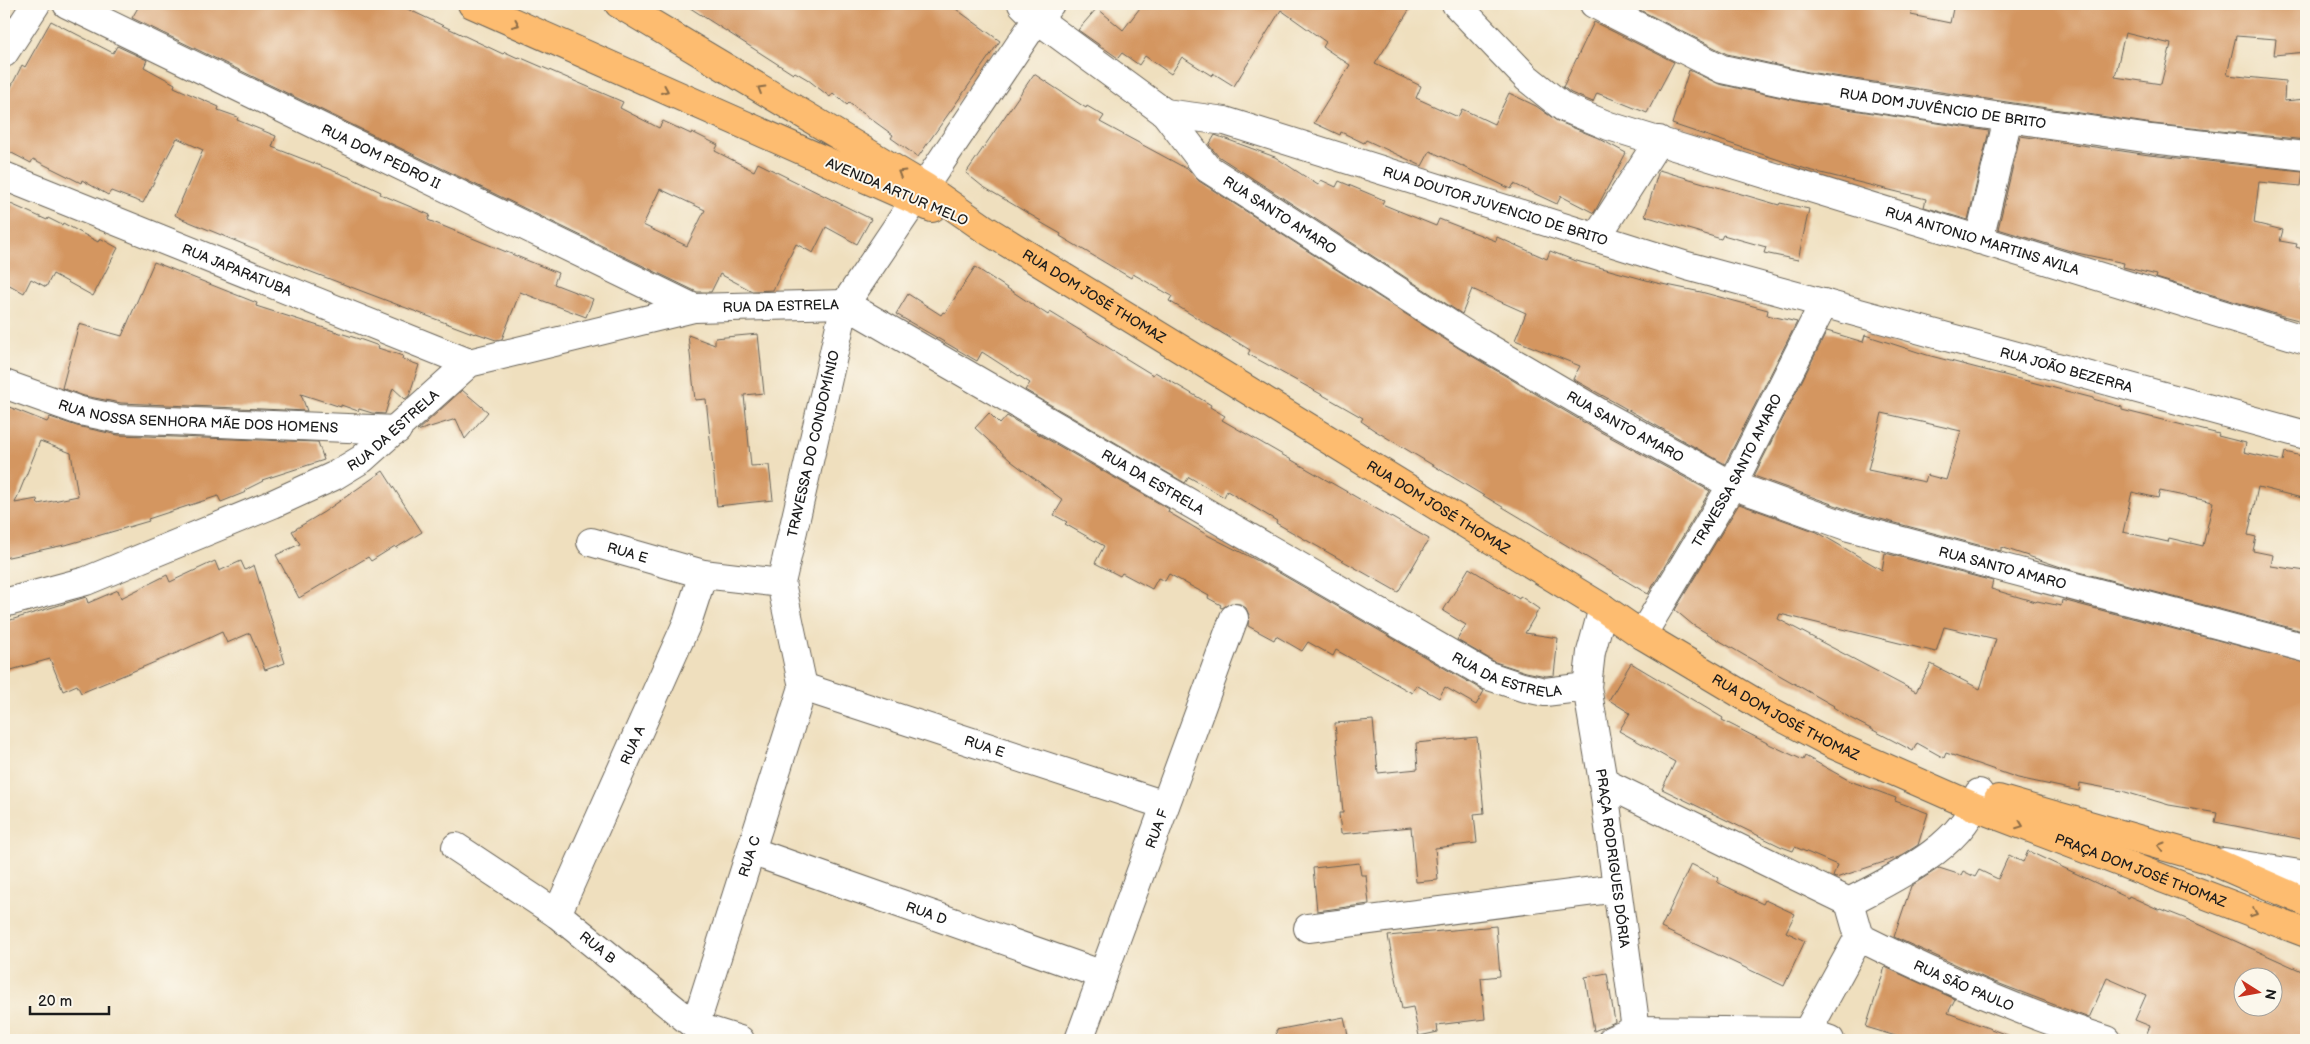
<svg xmlns="http://www.w3.org/2000/svg" width="2310" height="1044" viewBox="0 0 2310 1044" font-family="'Balsamiq Sans',sans-serif">
<style>
.building{fill:#d49660;fill-rule:evenodd}
.lines{fill:none;stroke-linecap:round;stroke-linejoin:round}
.minor-casing{stroke:#666055;stroke-width:30}
.tertiary-casing{stroke:#666055;stroke-width:30}
.primary-casing{stroke:#666055;stroke-width:30}
.minor{stroke:#fff;stroke-width:28}
.tertiary{stroke:#fff;stroke-width:28}
.primary{stroke:#fdbc6f;stroke-width:28}
.oneway{stroke:#8c6c46}
.labels{text-anchor:middle;dominant-baseline:central;stroke-width:4;stroke-linejoin:round;paint-order:stroke}
.street-label{font-size:14px;fill:#1c1c1c;stroke:#fbf7ec}
</style>
<rect width="100%" height="100%" fill="#fbf7ec"/>
<filter id="ink" filterUnits="userSpaceOnUse"><feTurbulence type="fractalNoise" baseFrequency=".02" numOctaves="2"/><feDisplacementMap in="SourceGraphic" scale="10" xChannelSelector="R" yChannelSelector="G"/><feConvolveMatrix kernelMatrix="1 2 1 2 8 2 1 2 1" color-interpolation-filters="sRGB"/></filter>
<filter id="wash" filterUnits="userSpaceOnUse"><feTurbulence type="fractalNoise" baseFrequency=".0096" numOctaves="4" result="noise"/><feDisplacementMap in="SourceGraphic" scale="20" xChannelSelector="R" yChannelSelector="G"/><feGaussianBlur stdDeviation="1.12" result="paint"/><feColorMatrix in="noise" values="0 0 0 0 0 0 0 0 0 0 0 0 0 0 0 0 0 1.4 0 .05"/><feComposite in="paint" operator="in"/></filter>
<g filter="url(#wash)">
<rect width="100%" height="100%" fill="#efdfbe"/>
<g id="blocks">
<!-- building -->
<path class="building" d="M140 4H397L503 54 505 52 518 58 519 57 623 102 620 108 659 128 663 121 691 134 692 132 718 145 715 151 754 171 758 163 871 219 857 244 826 227 813 253 796 244 773 290 752 291 720 274 711 292H697L132 18ZM660 189 705 210 687 246 643 225Z
M684 4H949L1000 41 918 157 891 138 893 135 849 103 847 105 833 93 830 97 807 79 795 72 793 74Z
M1143 4H1413L1375 64 1421 86 1416 98 1458 117 1462 109 1494 124 1509 93 1536 106 1557 121 1598 138 1626 153 1594 213 1561 196 1557 204 1514 184 1511 189 1430 151 1422 166 1366 140 1364 143 1341 132 1340 135 1314 123 1350 65 1323 47 1326 42 1281 10 1234 86 1213 73 1212 76 1182 57 1171 74 1145 56 1139 65 1122 53 1118 58 1078 30 1097 8 1123 30Z
M1628 4H1914L1911 15 1950 23 1954 4H2306V52L2274 55 2276 39 2236 36 2227 75 2285 81 2284 101 2306 99V140L2153 124 1808 72 1727 54ZM2125 33 2171 44 2161 84 2115 77Z
M51 21 113 53 117 46 147 60 144 67 175 84 174 87 219 107 218 110 238 117 237 120 276 136 272 147 349 177 381 192 380 194 430 215 428 220 558 273 554 284 593 299 586 317 520 292 502 339 496 340 476 333 475 334 306 270 180 218 175 215 203 150 177 138 143 203 111 191 108 195 82 180 81 183 33 159 31 163 4 149V101L22 65 25 67Z
M1594 22 1674 62 1647 113 1597 93 1593 102 1571 93 1563 87Z
M1689 70 1719 84 1802 102 1989 131 1968 220 1924 207 1926 199 1809 170 1672 124Z
M1034 74 1086 108 1087 106 1104 116 1100 122 1189 170 1199 181 1460 349 1597 430 1710 491 1648 594 1374 430 1361 421 1363 418 1328 398 1248 354 1250 350 1169 301 1172 296 1133 274 1131 278 1060 236 1061 234 1040 222 1041 221 982 186 966 173Z
M1215 135 1275 157 1318 185 1321 180 1336 187 1339 181 1384 200 1382 204 1436 226 1439 219 1496 241 1497 237 1547 259 1550 251 1573 260 1657 283 1701 292 1768 310 1767 315 1797 322 1725 464 1573 379 1580 366 1515 340 1526 313 1472 289 1462 314 1218 156 1209 145Z
M2020 136 2149 155 2303 171 2301 186 2259 182 2254 223 2283 230 2280 241 2297 244 2296 247 2306 250V268L2301 290 2306 292V322L2279 315 2156 278 2157 275 2123 267 2124 263 2077 253 1998 229Z
M1659 170 1779 205 1780 203 1809 209 1798 260 1764 253 1766 247 1723 235 1721 239 1645 216Z
M4 201 47 220 48 218 62 225 63 223 98 242 100 238 118 248 93 296 53 274 46 287 31 279 24 293 4 282Z
M154 262 257 303 256 306 362 340 379 346 378 348 403 356 402 359 419 365 409 396 405 399 393 388 385 414 372 413 359 409 358 411 341 405V407L301 394 307 411 121 403 84 396 62 388 79 324 122 336Z
M975 267 1048 315 1050 312 1153 375 1155 372 1211 405 1210 407 1225 416 1222 420 1429 539 1398 592 1276 523 1277 521 1227 491 1224 497 1189 477 1185 483 1025 390 1030 383 982 352 977 361 896 314 908 294 941 315 943 312 945 313Z
M1827 331 1863 342 1865 335 1927 355 2093 398V399L2122 407V410L2219 434 2218 436 2246 443 2244 452 2283 461 2285 452 2306 457V499L2258 487 2248 535 2256 537 2253 551 2273 555 2271 566 2306 571V632L2064 568 2001 547V551L1854 512 1754 476ZM1882 413 1961 431 1946 480 1927 475 1925 482 1868 470ZM2160 491 2213 502 2203 546 2169 538 2168 542 2123 532 2132 492 2158 498Z
M758 334 764 393 744 395 751 466 769 465 773 500 717 506 706 399 695 400 688 335 715 345V338Z
M462 390 488 412 465 439 456 419 417 431Z
M4 405 47 422 50 417 77 426 118 435 318 442 324 460 262 480 263 481 245 490 246 492 221 502 218 496 148 519 149 521 132 526 69 544 4 558ZM40 441 71 453 78 496 38 504 37 499 15 503Z
M989 413 1000 424 1007 416 1169 509 1168 512 1209 536 1262 563 1484 691 1476 705 1445 687 1439 698 1416 685 1412 693 1336 650 1333 656 1308 642 1302 651 1276 636 1274 640 1248 626 1249 615 1246 608 1240 604 1231 603 1222 608 1220 607 1221 605 1208 598 1209 596 1169 574 1165 581 1158 578 1152 589 1122 573 1120 576 1095 563 1104 546 1065 524 1067 522 1054 515 1063 500 1011 461 975 428Z
M383 471 422 532 396 548 395 546 371 561 368 557 299 598 276 555 300 544 292 531 324 512Z
M1739 504 1817 532 1882 570 1885 553 1993 581 1991 589 2036 602 2037 601 2061 606 2062 600 2306 663V840L2215 822 2217 813 2169 805 2122 791 2080 783 2079 791 2018 778 1946 753 1944 758 1917 743 1913 751 1850 718 1833 707 1834 706 1742 654 1693 625 1675 610ZM1780 614 1936 652 1944 627 1996 639 1980 689 1931 664 1916 692 1778 619Z
M215 561 219 571 241 561 245 570 254 565 285 663 265 670 250 633 227 643 222 632 179 652 81 693 77 685 63 691 50 659 4 672V622L86 597 88 603 118 590 121 598 167 575 170 582Z
M1469 568 1519 599 1520 596 1539 609 1525 633 1558 638 1554 675 1546 676 1526 672 1495 662 1457 640 1466 625 1443 611Z
M1631 663 1723 718 1722 720 1771 745 1803 760 1805 756 1850 781 1896 798 1895 801 1928 813 1918 845 1899 857 1836 878 1833 877 1837 865 1795 847 1793 851 1782 847 1662 789 1675 762 1619 731 1630 713 1609 700Z
M1373 720 1378 773 1418 769 1416 743 1477 737 1484 813 1474 814 1477 843 1435 848 1438 880 1416 882 1411 827 1341 834 1339 813H1343L1335 723Z
M2028 851 2128 898 2129 896 2160 910 2161 909 2184 918 2306 973V1040H2144L2150 1026 2135 1020 2146 995 2107 978 2089 1018 1987 979 1894 937 1911 886 1939 868 1961 875 1963 871 1975 877 1979 870 1998 879 2009 855 2023 862ZM2242 976H2272V1006H2242Z
M1359 863 1361 875H1366L1369 904 1317 911 1313 868Z
M1691 864 1719 878 1717 882 1763 904 1765 900 1795 914 1786 932 1805 941 1784 986 1661 928Z
M1496 926 1500 976 1481 978 1485 1019 1437 1025 1438 1032 1419 1036 1413 1007 1402 1009 1388 936Z
M1885 967 1955 999 1948 1013 2015 1038V1040H1909L1866 1027Z
M1607 973 1615 1022 1594 1031 1585 977Z
M1344 1017 1349 1040H1277L1276 1030Z"/>
</g>
</g>
<g filter="url(#ink)">
<use href="#blocks" fill-opacity="0" stroke="#666055" stroke-width="1"/>
<g class="lines">
<!-- minor casing -->
<g class="minor-casing">
<g id="minor">
<path id="s1" d="M67 4 694 308"/>
<path id="s2" d="M1022 4 1037 19 1165 113 1207 168 1468 336 1605 416 1732 485 1849 527 2306 648"/>
<path id="s3" d="M1456 4 1527 78 1563 107 1609 126 2306 340"/>
<path id="s4" d="M1594 4 1722 69 1805 87 1920 105 2151 139 2306 156"/>
<path d="M4 53 36 4"/>
<path id="s5" d="M1165 113 1225 121 1687 266 2306 435"/>
<path id="s6" d="M4 176 469 363"/>
<path d="M1596 238 1659 140"/>
<path d="M1979 240 2008 118"/>
<path id="s7" d="M4 384 80 411 119 419 397 430"/>
<path id="s8" d="M591 542 703 574 781 583"/>
<path id="s9" d="M4 603 86 581 273 504 334 476 362 459 469 363 694 308 845 304 1489 676 1522 687 1545 692 1587 687"/>
<path id="s10" d="M1603 608 1591 652 1587 687 1603 782 1636 1030"/>
<path id="s11" d="M1642 635 1732 485 1824 303"/>
<path id="s12" d="M803 687 1165 805"/>
<path d="M1603 782 1849 902"/>
<path id="s13" d="M456 847 557 914 695 1026 740 1040"/>
<path id="s14" d="M751 851 1103 975"/>
<path id="s15" d="M1849 902 1859 937C1939 977 2021 1013 2107 1040"/>
<path d="M1849 902C1894 878 1965 846 1979 793"/>
<path id="s16" d="M557 914 687 623 703 574"/>
<path d="M1308 928 1617 888"/>
<path id="s17" d="M695 1026 803 687 781 583 845 304 1037 19 1050 4"/>
<path d="M1807 1032 1859 937"/>
<path id="s18" d="M1079 1040 1234 618"/>
<path d="M1612 1040 1636 1030 1807 1032 1830 1040"/>
</g>
</g>
<!-- tertiary casing -->
<g class="tertiary-casing">
<path id="tertiary" d="M2224 862 2306 875"/>
</g>
<!-- primary casing -->
<g class="primary-casing">
<g id="primary">
<path d="M472 4 932 208"/>
<path id="s19" d="M619 4 925 187 985 229 1603 608 1642 635 1768 710 1834 745 1975 807 2306 933"/>
<path d="M1998 799 2208 859 2306 902"/>
</g>
</g>
<!-- minor -->
<use href="#minor" class="minor"/>
<!-- tertiary -->
<use href="#tertiary" class="tertiary"/>
<!-- primary -->
<use href="#primary" class="primary"/>
</g>
<!-- one-way arrows -->
<defs><path id="oneway-chevron" d="M-2-3.5L2.5 0L-2 3.5" fill="none" stroke-width="1.6" stroke-linecap="round" stroke-linejoin="round" transform="scale(1.25)"/></defs>
<g class="oneway">
<use href="#oneway-chevron" transform="translate(516 24) rotate(24)"/>
<use href="#oneway-chevron" transform="translate(761 89) rotate(-149)"/>
<use href="#oneway-chevron" transform="translate(665 90) rotate(24)"/>
<use href="#oneway-chevron" transform="translate(901 173) rotate(-149)"/>
<use href="#oneway-chevron" transform="translate(2020 825) rotate(21)"/>
<use href="#oneway-chevron" transform="translate(2161 846) rotate(-164)"/>
<use href="#oneway-chevron" transform="translate(2254 913) rotate(21)"/>
</g>
</g>
<g class="labels">
<!-- street labels -->
<g class="street-label">
<text stroke="none"><textPath href="#s4" startOffset="368">RUA DOM JUVÊNCIO DE BRITO</textPath></text>
<text stroke="none"><textPath href="#s1" startOffset="349">RUA DOM PEDRO II</textPath></text>
<text transform="translate(897 192) rotate(23)">AVENIDA ARTUR MELO</text>
<text stroke="none"><textPath href="#s5" startOffset="344">RUA DOUTOR JUVENCIO DE BRITO</textPath></text>
<text stroke="none"><textPath href="#s2" startOffset="336">RUA SANTO AMARO</textPath></text>
<text stroke="none"><textPath href="#s3" startOffset="589">RUA ANTONIO MARTINS AVILA</textPath></text>
<text stroke="none"><textPath href="#s6" startOffset="251">RUA JAPARATUBA</textPath></text>
<text stroke="none"><textPath href="#s19" startOffset="558">RUA DOM JOSÉ THOMAZ</textPath></text>
<text stroke="none"><textPath href="#s9" startOffset="849">RUA DA ESTRELA</textPath></text>
<text stroke="none"><textPath href="#s5" startOffset="938">RUA JOÃO BEZERRA</textPath></text>
<text stroke="none"><textPath href="#s7" startOffset="199">RUA NOSSA SENHORA MÃE DOS HOMENS</textPath></text>
<text stroke="none"><textPath href="#s2" startOffset="741">RUA SANTO AMARO</textPath></text>
<text stroke="none"><textPath href="#s9" startOffset="429">RUA DA ESTRELA</textPath></text>
<text stroke="none"><textPath href="#s17" startOffset="605">TRAVESSA DO CONDOMÍNIO</textPath></text>
<text stroke="none"><textPath href="#s11" startOffset="190">TRAVESSA SANTO AMARO</textPath></text>
<text stroke="none"><textPath href="#s9" startOffset="1269">RUA DA ESTRELA</textPath></text>
<text stroke="none"><textPath href="#s19" startOffset="962">RUA DOM JOSÉ THOMAZ</textPath></text>
<text stroke="none"><textPath href="#s8" startOffset="38">RUA E</textPath></text>
<text stroke="none"><textPath href="#s2" startOffset="1146">RUA SANTO AMARO</textPath></text>
<text stroke="none"><textPath href="#s9" startOffset="1674">RUA DA ESTRELA</textPath></text>
<text stroke="none"><textPath href="#s19" startOffset="1368">RUA DOM JOSÉ THOMAZ</textPath></text>
<text stroke="none"><textPath href="#s16" startOffset="185">RUA A</textPath></text>
<text stroke="none"><textPath href="#s12" startOffset="191">RUA E</textPath></text>
<text stroke="none"><textPath href="#s18" startOffset="225">RUA F</textPath></text>
<text stroke="none"><textPath href="#s17" startOffset="178">RUA C</textPath></text>
<text stroke="none"><textPath href="#s10" startOffset="254">PRAÇA RODRIGUES DÓRIA</textPath></text>
<text stroke="none"><textPath href="#s19" startOffset="1755">PRAÇA DOM JOSÉ THOMAZ</textPath></text>
<text stroke="none"><textPath href="#s14" startOffset="186">RUA D</textPath></text>
<text stroke="none"><textPath href="#s13" startOffset="174">RUA B</textPath></text>
<text stroke="none"><textPath href="#s15" startOffset="152">RUA SÃO PAULO</textPath></text>
</g>
</g>
<!-- margin -->
<rect width="2310" height="1044" fill="none" stroke="#fbf7ec" stroke-width="20"/>
<!-- north arrow -->
<g transform="translate(2258 992) rotate(101)"><circle r="24" fill="#fbf7ec" stroke="#a29f99"/>
<path d="M0-4L9 19L0 12L-9 19Z" fill="#c8321e"/>
<text y="-8" font-size="14" font-weight="bold" text-anchor="middle" fill="#1c1c1c">N</text>
</g>
<!-- scale -->
<path d="M30 1006v8h79v-8" fill="none" stroke="#1c1c1c" stroke-width="2.5"/>
<text x="38" y="1006" font-size="15" fill="#1c1c1c" stroke="#fbf7ec" stroke-width="4" paint-order="stroke">20 m</text>
</svg>
